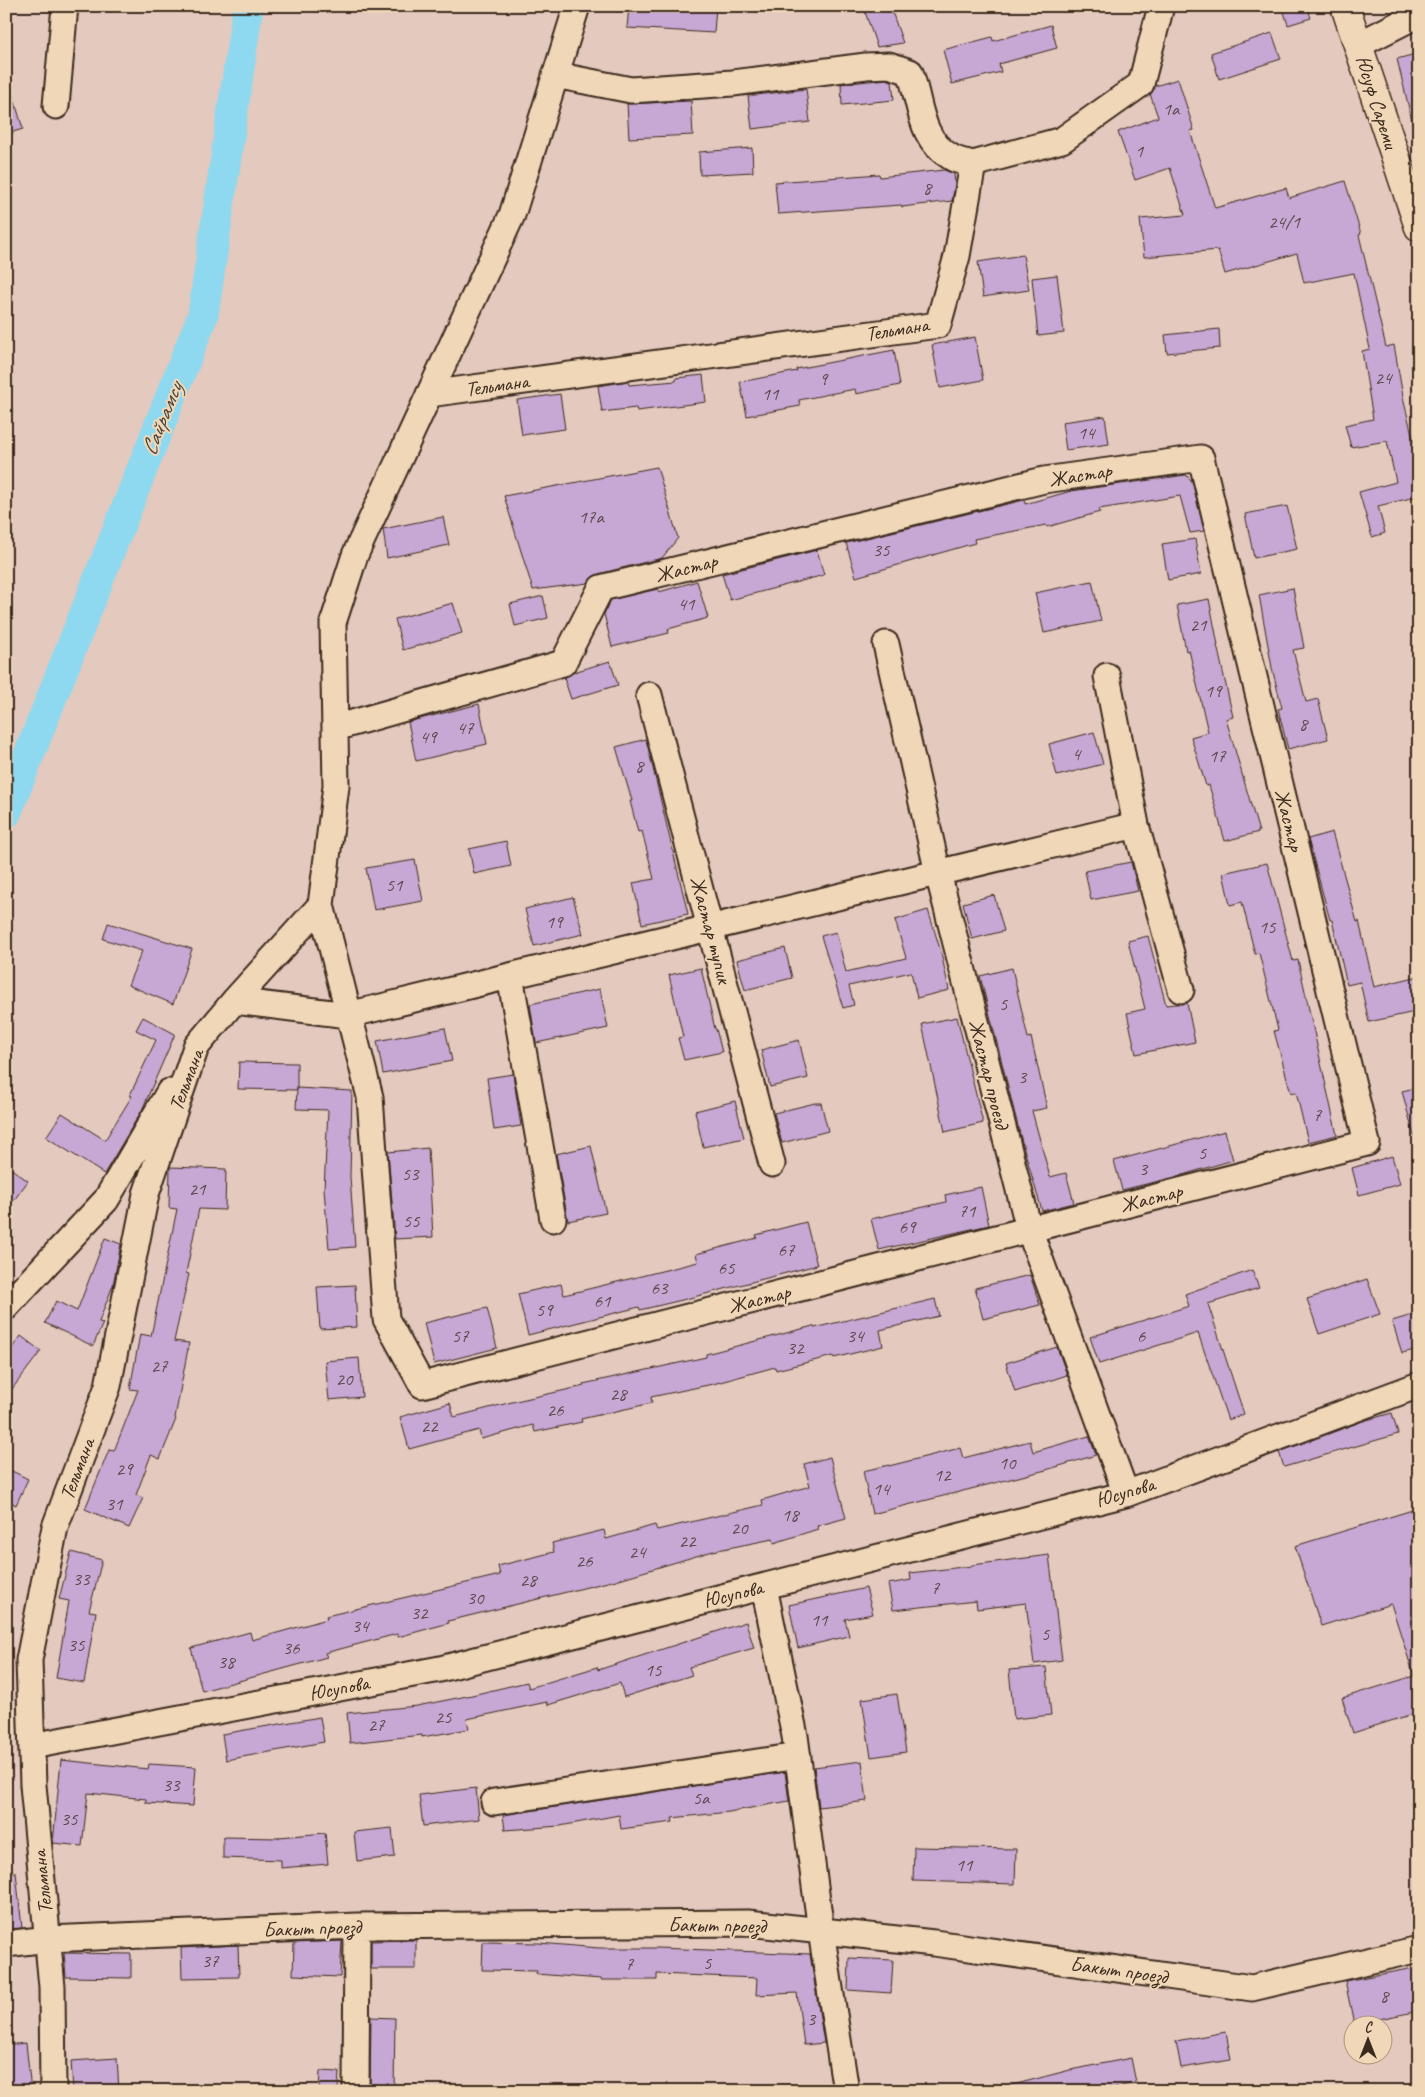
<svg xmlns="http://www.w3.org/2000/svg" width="1425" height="2097" viewBox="0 0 1425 2097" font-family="Caveat,sans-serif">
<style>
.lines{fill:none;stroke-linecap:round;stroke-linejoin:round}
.river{stroke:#8ed9ef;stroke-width:31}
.building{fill:#c7a7d3;stroke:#3b2a1e}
.minor-casing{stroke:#3b2a1e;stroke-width:29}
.major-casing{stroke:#3b2a1e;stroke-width:31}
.minor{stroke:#f0d7b7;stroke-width:25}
.major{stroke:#f0d7b7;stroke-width:28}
.labels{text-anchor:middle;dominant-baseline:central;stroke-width:4;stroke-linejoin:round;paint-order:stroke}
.number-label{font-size:19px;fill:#5e494b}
.street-label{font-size:21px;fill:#3b2a1e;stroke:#f0d7b7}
.water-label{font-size:22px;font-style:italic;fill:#47443d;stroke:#f0d7b7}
</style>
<rect width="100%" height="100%" fill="#e4c9bf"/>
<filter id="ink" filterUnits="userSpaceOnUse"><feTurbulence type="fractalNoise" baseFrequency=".02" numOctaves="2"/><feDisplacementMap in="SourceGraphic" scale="10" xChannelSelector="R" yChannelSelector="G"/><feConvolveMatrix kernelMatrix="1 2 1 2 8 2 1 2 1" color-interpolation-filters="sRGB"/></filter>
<g filter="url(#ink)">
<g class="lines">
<!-- river -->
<path class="river" d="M6 813 203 315 248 6"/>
</g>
<!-- building -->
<path class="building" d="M629 6H716L714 33 627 28Z
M863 6H890L903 43 877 47Z
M1282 6H1307L1311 18 1288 25Z
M1051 25 1057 48 999 64 1001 72 952 84 943 50 992 37 993 41Z
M1272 33 1281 59 1219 79 1211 53Z
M1419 53V125H1413L1397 59Z
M887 79 892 81 894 100 842 105 841 84Z
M1178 79 1194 130 1190 131 1215 208 1286 188 1289 198 1345 181 1361 234 1359 235 1386 347 1394 345 1404 402 1419 462V496L1378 506 1385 533 1372 537 1359 492 1396 482 1387 441 1351 447 1345 425 1373 419 1362 351 1370 349 1354 273 1304 283 1297 253 1225 274 1218 250 1144 257 1140 219 1185 215 1170 168 1135 180 1118 132 1158 117 1150 94 1155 86Z
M10 85 23 129 6 134V86Z
M806 89 810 122 752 129 748 96Z
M691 101 693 135 629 138 627 104Z
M752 148 753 172 700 175 699 152Z
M944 170 954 174 955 184 952 201 902 207 901 205 778 214 775 182 879 174 880 177Z
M1023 255 1029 290 983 297 978 262Z
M1057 275 1064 333 1038 336 1032 278Z
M1219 329 1220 348 1167 353 1165 335Z
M975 337 983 380 940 388 932 345Z
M894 350 900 385 856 394 855 389 799 400 800 406 747 416 740 382 797 371 796 369Z
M703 375 706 402 637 411 636 408 602 412 598 386 628 381 629 385 676 381V378Z
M560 394 565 429 522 435 517 400Z
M1105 416 1109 444 1066 450 1062 422Z
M657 467 678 538 662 558 598 574 592 577 588 583 533 590 504 496Z
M1186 475 1192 481 1204 531 1190 533 1180 496 1099 509 1100 512 1047 527 1046 525 974 539 975 543 856 577 846 543 1024 500 1025 504 1071 491Z
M1287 506 1297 549 1254 558 1245 514Z
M443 517 449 545 387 558 383 529Z
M1195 539 1201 574 1168 580 1162 544Z
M817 550 824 575 730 600 722 574Z
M697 581 708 618 668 629 669 633 612 647 604 614 611 600 658 589 659 592Z
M1092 581 1101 621 1044 633 1035 593Z
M1293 588 1304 648 1293 650 1306 702 1318 699 1328 739 1288 749 1278 709 1282 708 1272 668 1259 595Z
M543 596 548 618 515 626 510 604Z
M1209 599 1218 645H1217L1233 717 1226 719 1259 832 1225 841 1209 785 1206 786 1191 737 1208 732 1189 650 1186 651 1177 605Z
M453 603 462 633 403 650 395 619Z
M610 661 618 685 571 699 564 678 574 672Z
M479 704 487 744 416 761 408 722Z
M1094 732 1103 764 1057 776 1049 744Z
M646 739 688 914 642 924 633 883 654 879 642 831 638 832 630 801H632L616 747Z
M1332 832 1357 922 1359 921 1374 987 1419 976V1011L1369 1022 1360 982 1347 985 1332 920H1330L1308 839Z
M506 841 511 866 474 874 469 849Z
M415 860 423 901 374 910 366 868Z
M1131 862 1138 891 1091 900 1085 871Z
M1267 863 1293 961 1298 960 1337 1135 1308 1142 1296 1092 1291 1093 1274 1031 1278 1030 1259 953 1255 954 1242 902 1230 905 1223 873Z
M994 895 1004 931 972 939 963 903Z
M573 897 583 934 534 946 525 909Z
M928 910 941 952 949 990 917 998 911 972 849 986 854 1005 843 1008 821 936 836 932 846 972 906 958 895 920Z
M108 923 192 949 173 1004 128 985 142 951 103 939Z
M1148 936 1166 1005 1187 1003 1195 1042 1136 1054 1127 1013 1145 1009 1128 941Z
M785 948 792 978 745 990 737 960Z
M701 968 715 1029H716L722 1052 684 1060 678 1038 683 1037 669 975Z
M1012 968 1028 1038 1031 1037 1047 1108 1032 1111 1050 1177 1066 1173 1074 1203 1042 1211 1022 1142 980 976Z
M600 989 608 1028 536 1043 530 1004Z
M143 1017 175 1034 142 1110 104 1174 46 1137 62 1113 105 1140 132 1096 130 1095 156 1040 136 1030Z
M957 1017 983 1123 945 1132 922 1024Z
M445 1028 452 1061 383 1074 377 1041Z
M799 1040 808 1078 770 1087 761 1050Z
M239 1062 297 1063V1090L238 1089Z
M513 1074 521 1126 494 1130 487 1078Z
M1419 1087V1136H1414L1402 1091Z
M297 1088 352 1091 350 1177 355 1247 329 1249 324 1189 328 1110 296 1109Z
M735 1101 744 1138 703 1147 695 1111Z
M815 1103H821L828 1131 782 1143 774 1113Z
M1225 1131 1233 1160 1179 1176 1122 1190 1114 1161Z
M591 1146 606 1213 568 1221 556 1154Z
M428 1148 433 1237 395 1239 388 1152Z
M1392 1156 1400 1184 1359 1195 1352 1168Z
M6 1165 28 1181 6 1211Z
M170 1167 226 1169 225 1210 199 1209 186 1273 189 1274 174 1341 189 1343 175 1418 176 1419 160 1459 151 1455 136 1495 143 1498 129 1528 85 1509 109 1450 114 1451 138 1390 130 1389 140 1334 151 1336 177 1209 169 1208Z
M981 1187 989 1225 879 1250 871 1219 946 1202 945 1195Z
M806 1222 817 1265 682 1300 640 1310 639 1307 528 1335 518 1294 561 1284 564 1295 698 1262 696 1254 757 1238 756 1235Z
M105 1238 121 1244 113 1285 99 1322 103 1323 93 1346 45 1323 56 1301 77 1311Z
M1252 1270 1259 1288 1208 1304 1244 1414 1228 1420 1198 1333 1099 1364 1090 1337 1189 1306 1185 1294Z
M1030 1275 1040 1305 983 1319 975 1288Z
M1367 1279 1380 1314 1319 1334 1307 1299Z
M355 1285 357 1327 320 1329 317 1287Z
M935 1299 939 1316 880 1330 883 1346 834 1358 833 1356 776 1370 775 1367 713 1384 651 1397 652 1403 581 1419 582 1422 535 1432 533 1425 481 1439 479 1430 409 1449 400 1417 450 1403 454 1417 516 1401 584 1386 583 1384 706 1357V1354L813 1326 814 1328Z
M487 1308 497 1348 434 1364 424 1323Z
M1419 1313V1349L1402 1353 1392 1321Z
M21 1336 41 1351 6 1397V1356Z
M1057 1347 1067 1375 1015 1392 1006 1363Z
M359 1358 362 1397 329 1400 325 1361Z
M1392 1413 1398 1434 1284 1467 1279 1452 1363 1421Z
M1089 1436 1096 1455 1046 1470 872 1514 863 1471 889 1465V1466L960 1448 963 1458 1030 1441 1033 1452Z
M830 1457 846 1518 817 1526 818 1529 774 1543 773 1539 713 1551 616 1580 448 1621 449 1623 398 1637 397 1634 325 1653 327 1657 202 1691 191 1648 250 1632 252 1640 327 1619 326 1616 500 1575 498 1566 554 1552 552 1543 604 1530 606 1539 655 1525 657 1530 763 1505 762 1500 810 1486 804 1464Z
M6 1468 28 1479 16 1505 6 1500Z
M1419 1508V1712L1353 1733 1342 1698 1414 1676 1391 1604 1321 1626 1295 1546Z
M71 1552 102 1560 89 1611 96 1612 84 1683 56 1678 69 1601 59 1599Z
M1049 1555 1062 1660 1034 1664 1026 1603 977 1609 976 1601 893 1610 888 1584 911 1580 910 1573 972 1566V1565Z
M866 1588 873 1614 845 1619 849 1636 798 1648 789 1605Z
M746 1622 754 1648 689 1667 692 1675 624 1697 620 1683 548 1705 547 1702 467 1719 469 1729 422 1737V1735L350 1743 347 1713 417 1706 472 1695 527 1682 529 1688 597 1667 598 1670Z
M1046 1667 1051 1715 1014 1719 1009 1670Z
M897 1694 906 1752 871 1757 862 1699Z
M320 1717 324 1742 226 1760 222 1734Z
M61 1760 148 1769 149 1764 196 1767 193 1806 146 1803V1799L88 1793 82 1846 53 1843Z
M862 1761 867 1801 819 1807 814 1767Z
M785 1772 789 1801 729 1812 672 1818 673 1822 621 1829 619 1815 560 1826 505 1830 503 1815Z
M476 1788 479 1819 423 1826 419 1795Z
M392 1828 395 1857 357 1861 354 1832Z
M325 1833 328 1864 281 1868V1860L223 1858V1837L279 1838V1837Z
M914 1847 1016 1849 1015 1884 913 1881Z
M6 1872H16L22 1928 6 1929Z
M416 1940V1969H371V1941Z
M342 1941 340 1977 293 1975 294 1943Z
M483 1942 539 1943 599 1948H657L810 1954 824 2043 804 2045 797 1993 756 1995 757 1978 657 1974V1980H601V1979L536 1974 537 1971 482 1970Z
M238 1945 239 1977 182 1978 181 1948Z
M64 1953 131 1954V1978L66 1977Z
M849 1958 893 1960 891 1993 848 1990Z
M1419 1967V2011L1354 2024 1345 1981Z
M371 2017 395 2018 394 2091H370Z
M1226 2032 1231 2060 1181 2068 1176 2041Z
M26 2043 31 2091H6V2045Z
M117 2058 119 2091H73L71 2061Z
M1131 2058 1136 2083 1096 2091H1009V2086L1070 2070Z
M320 2071 339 2072 338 2091H319Z"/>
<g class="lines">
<!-- minor casing -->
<g class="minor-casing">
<path id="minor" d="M1358 45 1419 14
M555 75 631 90 733 83 866 66 889 65 910 72C921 103 919 139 951 157 957 161 966 162 973 164
M56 106 65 6
M429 394 938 325 957 256 973 164 1062 140 1141 84 1161 6
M886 644 938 873 1029 1229 1126 1494
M1107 676 1136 825 1181 990
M649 695 772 1164
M335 728 563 663 601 588 1044 480 1201 458 1367 1143 422 1385 386 1319 370 1097 321 905 336 786 333 623 355 555 512 215 577 6
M510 976 553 1219
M234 1001 348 1015 1136 825
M6 1307 106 1200 169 1092
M764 1587 795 1736 821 1931 846 2091
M32 1746 440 1669 1126 1494 1419 1385
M494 1802 798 1756
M6 1944 48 1939 357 1926 748 1923 934 1943 1252 1988 1419 1949
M53 2091 52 1987 33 1785 29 1660 55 1527 108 1386 146 1194 196 1047 234 1001 321 905
M356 2091 357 1926"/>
</g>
<!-- major casing -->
<g class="major-casing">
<path id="major" d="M1345 6 1419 227"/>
</g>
<!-- minor -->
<use href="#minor" class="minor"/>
<!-- major -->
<use href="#major" class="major"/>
</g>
</g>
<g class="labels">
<!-- number labels -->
<g class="number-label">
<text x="1171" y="109">1а</text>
<text x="1139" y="151">1</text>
<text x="927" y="188">8</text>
<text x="1284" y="222">24/1</text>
<text x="1383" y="378">24</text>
<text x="823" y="379">9</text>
<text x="770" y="394">11</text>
<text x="1086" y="433">14</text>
<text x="591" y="517">17a</text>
<text x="881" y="550">35</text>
<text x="686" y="604">41</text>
<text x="1198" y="625">21</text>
<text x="1213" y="691">19</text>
<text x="1303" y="724">8</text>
<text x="465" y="728">47</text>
<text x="428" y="737">49</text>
<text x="1076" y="754">4</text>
<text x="1217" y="756">17</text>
<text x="639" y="766">8</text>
<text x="394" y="885">51</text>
<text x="554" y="922">19</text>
<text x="1267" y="927">15</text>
<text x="1003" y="1004">5</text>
<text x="1022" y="1077">3</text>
<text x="1317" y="1115">7</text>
<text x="1202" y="1153">5</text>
<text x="1143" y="1169">3</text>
<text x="410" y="1174">53</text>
<text x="197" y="1189">21</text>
<text x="967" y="1211">71</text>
<text x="411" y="1221">55</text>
<text x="907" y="1227">69</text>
<text x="786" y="1250">67</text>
<text x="726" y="1268">65</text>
<text x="659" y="1288">63</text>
<text x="602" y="1301">61</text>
<text x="544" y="1310">59</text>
<text x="460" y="1336">57</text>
<text x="855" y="1336">34</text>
<text x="1141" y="1336">6</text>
<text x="795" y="1348">32</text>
<text x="159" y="1366">27</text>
<text x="344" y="1379">20</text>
<text x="618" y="1394">28</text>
<text x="555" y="1410">26</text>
<text x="429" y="1426">22</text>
<text x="1007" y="1463">10</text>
<text x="124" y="1469">29</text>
<text x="942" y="1475">12</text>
<text x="881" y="1489">14</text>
<text x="114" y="1504">31</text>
<text x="790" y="1515">18</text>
<text x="739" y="1528">20</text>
<text x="687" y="1541">22</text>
<text x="637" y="1552">24</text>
<text x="584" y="1561">26</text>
<text x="81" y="1579">33</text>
<text x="528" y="1580">28</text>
<text x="935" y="1588">7</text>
<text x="475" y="1598">30</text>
<text x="419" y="1613">32</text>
<text x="819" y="1620">11</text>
<text x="360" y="1626">34</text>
<text x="1045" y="1634">5</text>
<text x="76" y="1645">35</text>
<text x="291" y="1648">36</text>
<text x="226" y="1662">38</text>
<text x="653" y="1670">15</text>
<text x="443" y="1717">25</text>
<text x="376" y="1725">27</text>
<text x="171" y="1785">33</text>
<text x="701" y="1798">5а</text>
<text x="69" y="1819">35</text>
<text x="964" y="1865">11</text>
<text x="210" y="1961">37</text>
<text x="707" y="1963">5</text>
<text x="629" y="1964">7</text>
<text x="1384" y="1996">8</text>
<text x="811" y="2019">3</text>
</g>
<!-- street labels -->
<g class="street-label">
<text transform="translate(1377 102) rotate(72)">Юсуф Сареми</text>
<text transform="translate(897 329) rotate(-9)">Тельмана</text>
<text transform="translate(497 385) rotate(-8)">Тельмана</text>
<text transform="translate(1080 475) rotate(-9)">Жастар</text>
<text transform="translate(686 568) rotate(-14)">Жастар</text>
<text transform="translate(1289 820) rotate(76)">Жастар</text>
<text transform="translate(711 930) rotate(75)">Жастар тупик</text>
<text transform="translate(989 1074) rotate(76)">Жастар проезд</text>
<text transform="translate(186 1080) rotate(-69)">Тельмана</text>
<text transform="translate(1151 1198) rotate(-14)">Жастар</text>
<text transform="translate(759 1299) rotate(-14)">Жастар</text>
<text transform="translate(77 1469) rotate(-69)">Тельмана</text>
<text transform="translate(1125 1492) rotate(-17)">Юсупова</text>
<text transform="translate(733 1594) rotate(-14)">Юсупова</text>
<text transform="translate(339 1688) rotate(-11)">Юсупова</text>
<text transform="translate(42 1882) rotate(-96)">Тельмана</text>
<text transform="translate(717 1925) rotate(1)">Бакыт проезд</text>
<text transform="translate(312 1928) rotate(-2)">Бакыт проезд</text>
<text transform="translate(1119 1970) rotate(8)">Бакыт проезд</text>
</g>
<!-- water labels -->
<g class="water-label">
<text transform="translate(162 419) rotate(-68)">Сайрамсу</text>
</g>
</g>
<!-- margin -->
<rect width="1425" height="2097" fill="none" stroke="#f0d7b7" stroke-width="25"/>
<rect x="12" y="12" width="1400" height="2072" fill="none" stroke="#3b2a1e" stroke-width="2" filter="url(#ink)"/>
<!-- north arrow -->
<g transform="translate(1368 2040)"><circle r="24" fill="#f0d7b7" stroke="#a8927a"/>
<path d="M0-4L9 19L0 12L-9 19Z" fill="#3b2a1e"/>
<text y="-8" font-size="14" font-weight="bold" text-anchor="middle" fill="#3b2a1e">С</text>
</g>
</svg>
